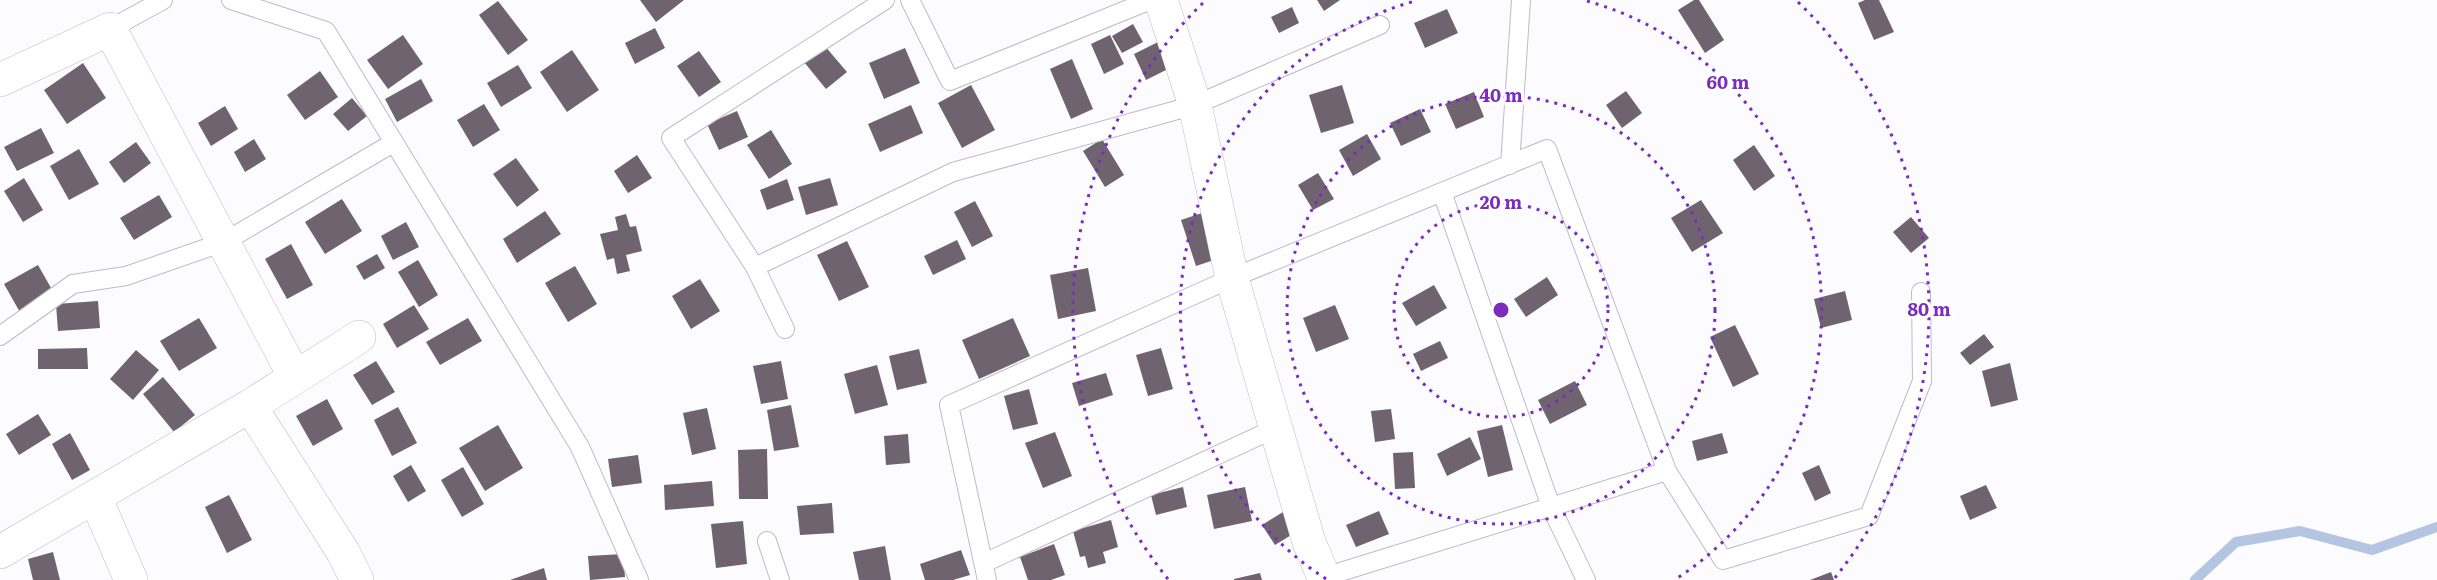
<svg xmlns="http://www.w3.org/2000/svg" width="2437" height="580" viewBox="0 0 2437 580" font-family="Literata,serif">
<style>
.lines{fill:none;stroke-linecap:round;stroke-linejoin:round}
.stream{stroke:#b3c5e1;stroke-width:10}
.building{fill:#6e636f}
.lane-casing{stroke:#bfbac9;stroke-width:20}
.street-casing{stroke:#bfbac9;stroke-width:34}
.lane{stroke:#fff;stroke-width:18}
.street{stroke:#fff;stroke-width:33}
.ring{fill:none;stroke:#7b2cbf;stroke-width:3;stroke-dasharray:3 6}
.centre{fill:#7b2cbf;stroke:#fff;stroke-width:3}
.ring-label{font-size:18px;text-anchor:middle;font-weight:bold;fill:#7b2cbf;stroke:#fff;stroke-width:6;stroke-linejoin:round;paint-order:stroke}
</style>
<rect width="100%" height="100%" fill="#fcfbfe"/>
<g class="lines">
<!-- stream -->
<path class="stream" d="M2195 580 2236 542 2300 531 2372 550 2437 527"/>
</g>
<!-- building -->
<path class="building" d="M640 0H684L656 22Z
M1317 0H1340L1324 11Z
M1694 0H1699L1724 40 1705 53 1678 10Z
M1865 0H1879L1894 32 1874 40 1858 3Z
M498 1 528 40 508 55 479 15Z
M1292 7 1299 23 1279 33 1271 17Z
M1447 9 1458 33 1425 48 1414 23Z
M1133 24 1143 42 1122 53 1112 36Z
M655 28 665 48 635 64 625 43Z
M403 35 423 64 388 89 367 60Z
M1110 35 1124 64 1104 74 1091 44Z
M1160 41 1172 67 1146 80 1134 54Z
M824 45 847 72 826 89 804 62Z
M905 48 920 83 884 99 869 63Z
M572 50 599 90 567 112 540 72Z
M699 51 721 82 699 97 677 66Z
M1072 59 1093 109 1071 119 1050 69Z
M83 63 106 98 67 124 44 90Z
M518 65 532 88 501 107 487 83Z
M320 71 338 97 305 120 287 95Z
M421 79 433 101 397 122 385 99Z
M971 85 995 130 962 148 938 103Z
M1342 85 1354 123 1321 133 1309 95Z
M1626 91 1642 113 1622 128 1606 105Z
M1474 92 1484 117 1456 129 1445 104Z
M352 98 367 116 348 131 333 114Z
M484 104 500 130 473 147 457 120Z
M911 105 923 133 880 152 868 124Z
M225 106 238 129 211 146 198 123Z
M1420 109 1431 132 1401 146 1390 123Z
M737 111 748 137 719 150 707 124Z
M41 128 54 153 17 171 4 147Z
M771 130 792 164 769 179 747 145Z
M1367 134 1381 159 1353 176 1339 150Z
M254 139 266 159 245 172 234 152Z
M1102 139 1124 175 1105 187 1083 151Z
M136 142 151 163 124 183 109 162Z
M1754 145 1775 176 1754 191 1733 160Z
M79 149 99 184 69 200 50 166Z
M637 155 652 178 628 193 614 171Z
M516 158 539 190 517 207 493 174Z
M1318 173 1334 199 1313 210 1298 185Z
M24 178 43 210 23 222 4 191Z
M830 178 838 205 806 215 798 187Z
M787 179 794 200 767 210 760 190Z
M159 195 172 217 134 240 120 218Z
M342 199 362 231 325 254 305 222Z
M1701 200 1723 233 1692 252 1671 218Z
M975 201 993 236 972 247 954 212Z
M545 211 561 234 517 263 503 239Z
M1205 212 1220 258 1196 266 1181 220Z
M626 214 630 227 636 226 642 251 626 255 630 271 617 274 614 258 607 260 600 234 618 230 615 217Z
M1911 217 1929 238 1911 253 1893 232Z
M406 222 419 247 393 260 381 236Z
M957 240 966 259 933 275 924 256Z
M847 241 869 287 839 301 817 255Z
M291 244 313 285 287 299 265 259Z
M377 254 385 268 364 280 356 266Z
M418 260 438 295 419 307 398 272Z
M38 265 55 295 21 314 4 284Z
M575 266 597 304 568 322 545 283Z
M1088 268 1096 311 1058 319 1050 275Z
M1547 277 1558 295 1526 317 1514 299Z
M700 279 720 311 691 329 672 296Z
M1434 285 1447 308 1416 326 1402 303Z
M1845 291 1852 320 1821 328 1814 299Z
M98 301 100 328 58 331 56 304Z
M414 305 429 329 397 348 383 324Z
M1335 305 1349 339 1316 352 1303 318Z
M199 318 217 348 179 371 160 341Z
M468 318 482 341 440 365 426 342Z
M1013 318 1030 356 979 379 962 340Z
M1735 325 1759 374 1733 387 1710 337Z
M1984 334 1994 347 1970 365 1960 353Z
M1440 341 1448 358 1421 371 1413 354Z
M87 348 88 369H38V349Z
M1161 348 1173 389 1148 396 1136 355Z
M919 349 927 383 897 390 889 356Z
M136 350 159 370 133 400 110 379Z
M376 361 395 392 372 405 353 375Z
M781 361 788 399 761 404 753 366Z
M2010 363 2018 400 1991 407 1982 371Z
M877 365 888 405 855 414 844 374Z
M1106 373 1113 395 1079 406 1072 383Z
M163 377 195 415 174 432 143 394Z
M1575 381 1587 405 1550 424 1538 400Z
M1029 389 1038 424 1013 430 1004 396Z
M327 399 343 429 313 446 296 416Z
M791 405 799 447 774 451 767 410Z
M398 407 417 443 392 456 374 420Z
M707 408 716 449 692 455 683 413Z
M1391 409 1395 439 1375 442 1371 411Z
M38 414 51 435 19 455 6 434Z
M498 425 523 468 485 491 459 448Z
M1502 425 1513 470 1488 477 1477 431Z
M1055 432 1072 476 1043 488 1025 443Z
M70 433 90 470 72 480 52 444Z
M1722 433 1728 453 1697 461 1692 441Z
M908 434 910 463 886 465 884 436Z
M1470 437 1481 459 1447 476 1437 454Z
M767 449 768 499H739L738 450Z
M1413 452 1415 488 1395 489 1393 453Z
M638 455 642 483 612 487 608 459Z
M411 465 426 491 408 502 393 476Z
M1819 465 1831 493 1815 501 1802 473Z
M463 467 484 504 462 517 441 480Z
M712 481 714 506 665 510 664 485Z
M1986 485 1997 508 1970 520 1960 496Z
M1183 487 1187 507 1156 515 1151 495Z
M1245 487 1252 521 1214 529 1207 495Z
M229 495 252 540 227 553 205 507Z
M832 503 834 533 800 535 797 506Z
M1288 509 1301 529 1275 545 1262 525Z
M1379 511 1389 534 1356 547 1346 525Z
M1111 520 1118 547 1103 552 1106 563 1088 568 1085 556 1080 557 1073 531Z
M743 521 747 564 716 568 711 524Z
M1054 544 1065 575 1051 580H1028L1020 557Z
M885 546 891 580H859L853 552Z
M961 550 970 575 953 580H925L920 564Z
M53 552 60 580H33L28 559Z
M623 554 625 577 590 580 588 556Z
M544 568 547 580H510Z
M1831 572 1834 580H1810Z
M1260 573 1262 580H1234V579Z"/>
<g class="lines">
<!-- lane casing -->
<g class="lane-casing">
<path id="lane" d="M231 0 326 31 580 447 639 580
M910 0 950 81 1151 0
M110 29 163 0
M1510 165 1521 0
M1442 192 1551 507 1586 580
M755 267 953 172 1195 105 1380 25
M785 329 755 267 671 138 885 0
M0 336 73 284 126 276 224 242 393 143
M767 541 780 580
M984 563 1276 428
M1324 577 1667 471
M987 580 949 405 1232 278 1547 149 1667 471 1723 560 1869 516 1922 381 1921 292"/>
</g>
<!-- street casing -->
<g class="street-casing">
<path id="street" d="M1161 0 1195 105 1232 278 1309 542 1325 580
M0 80 110 29 295 377
M250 406 343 552 357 580
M95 497 131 580
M0 552 250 406 359 337"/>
</g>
<!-- lane -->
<use href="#lane" class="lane"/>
<!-- street -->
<use href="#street" class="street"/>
</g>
<!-- distance rings -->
<g class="ring">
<circle cx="1501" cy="310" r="107"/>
<circle cx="1501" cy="310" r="214"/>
<path d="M1326 579A321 321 0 0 1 1415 1M1587 1A321 321 0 0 1 1676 579"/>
<path d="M1168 579A428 428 0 0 1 1204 2M1798 2A428 428 0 0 1 1834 579"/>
</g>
<circle cx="1501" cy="310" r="9" class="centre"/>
<g class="ring-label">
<text x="1728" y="89">60 m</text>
<text x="1501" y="102">40 m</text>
<text x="1501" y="209">20 m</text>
<text x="1929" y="316">80 m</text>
</g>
</svg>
